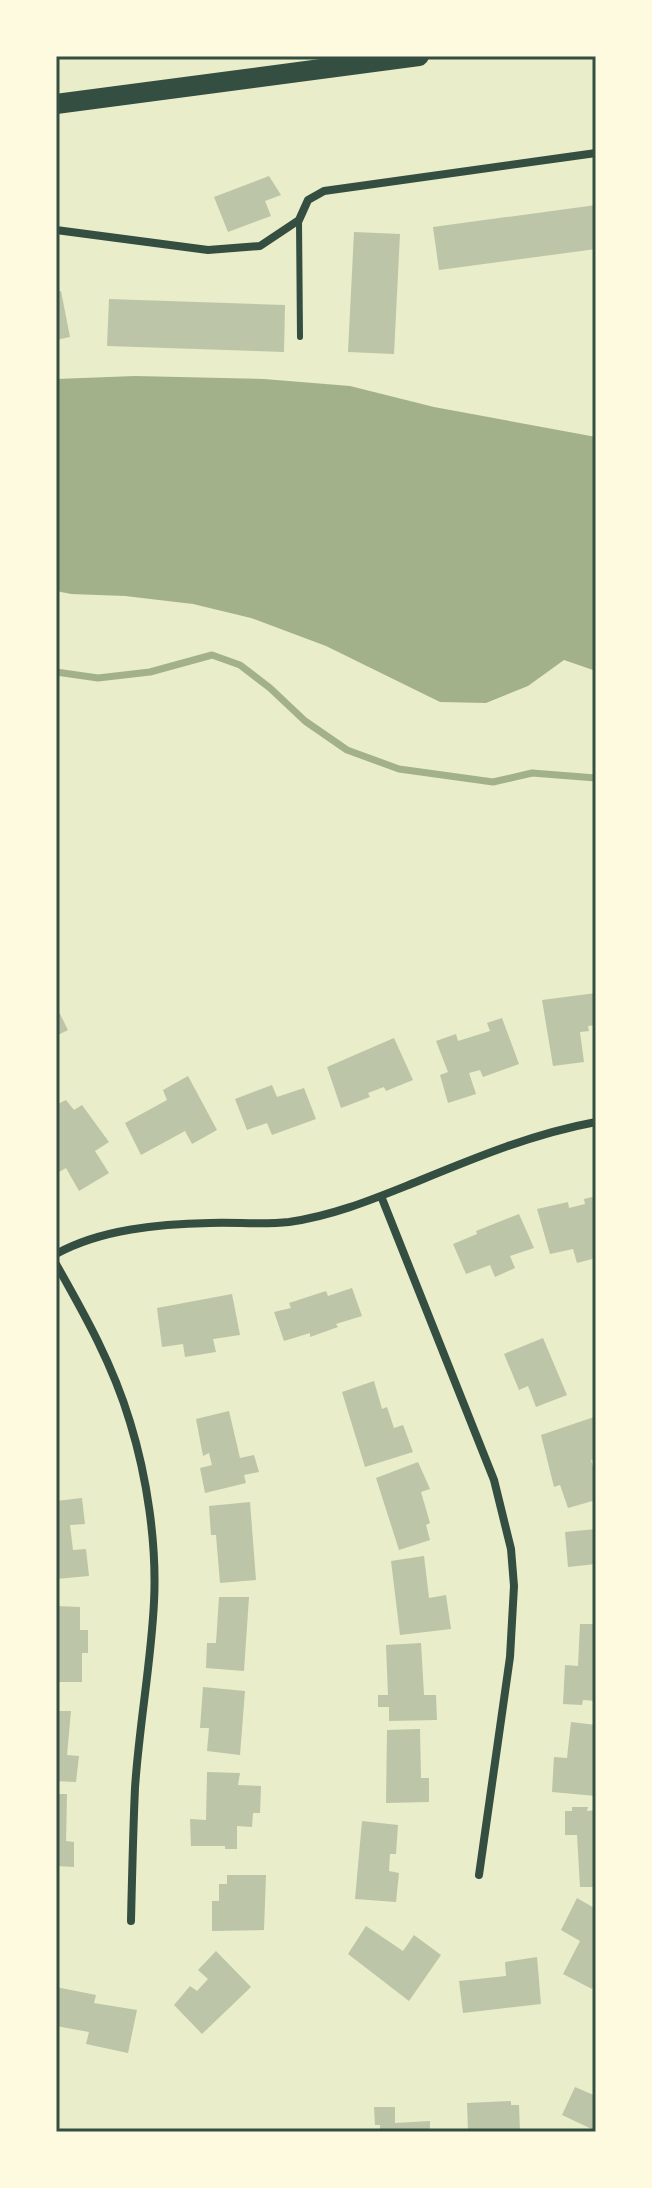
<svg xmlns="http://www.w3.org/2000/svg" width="652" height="2188" viewBox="0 0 652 2188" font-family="Roboto,sans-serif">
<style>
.water{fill:#a3b18a}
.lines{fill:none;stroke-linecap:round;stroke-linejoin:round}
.stream{stroke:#a3b18a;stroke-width:7}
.building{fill:#bcc5a7}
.service{stroke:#344e41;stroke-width:6}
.minor{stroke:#344e41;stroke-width:8}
.primary{stroke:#344e41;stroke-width:20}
.neatline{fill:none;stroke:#344e41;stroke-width:3}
</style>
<rect width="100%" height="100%" fill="#e9edc9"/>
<!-- water -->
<path class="water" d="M135 376 264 379 350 386 434 407 596 437V671L564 660 528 686 486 703 440 702 326 646 251 618 193 604 125 596 71 594 56 591V379Z"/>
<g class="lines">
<!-- stream -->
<path class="stream" d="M56 672 98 678 150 672 212 655 240 665 270 688 305 721 347 750 399 769 493 782 532 773 596 778"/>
</g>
<!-- building -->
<path class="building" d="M269 176 281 195 265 201 271 216 228 232 214 197Z
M596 205V249L439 270 433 227Z
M354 232 400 234 394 354 348 352Z
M61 291 70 337 56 340V292Z
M109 299 285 305 284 352 107 346Z
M596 993V1025L588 1026 589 1031 580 1032 584 1062 553 1066 542 1000Z
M56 1006 68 1030 56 1036Z
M502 1018 519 1064 483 1077 480 1070 469 1073 476 1094 448 1103 440 1075 448 1072 436 1041 456 1034 458 1041 490 1031 487 1023Z
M394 1038 413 1080 386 1091 384 1087 368 1093 370 1097 341 1108 327 1067Z
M188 1076 217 1130 192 1144 185 1131 141 1155 125 1123 167 1100 163 1090Z
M272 1085 277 1097 304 1088 316 1119 272 1135 267 1123 247 1130 235 1099Z
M66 1100 74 1110 82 1105 109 1142 95 1151 109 1173 79 1191 66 1168 59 1172 56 1167V1105Z
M596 1196V1258L577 1263 573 1249 550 1254 537 1209 568 1202 569 1208 585 1204 584 1199Z
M519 1214 534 1248 510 1256 515 1268 495 1277 490 1265 466 1274 453 1244 477 1234 476 1231Z
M352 1288 362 1316 336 1324 338 1327 310 1337V1333L284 1341 274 1312 291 1308 289 1303 326 1291 328 1296Z
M232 1294 240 1335 213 1339 216 1352 185 1357 183 1344 162 1347 157 1308Z
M543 1338 567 1395 536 1407 528 1386 519 1390 504 1354Z
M374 1381 382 1409 387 1407 394 1428 403 1425 413 1452 365 1467 342 1392Z
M229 1411 240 1458 254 1455 259 1472 244 1475 246 1483 205 1493 200 1468 212 1465 209 1453 203 1456 196 1419Z
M594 1417 596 1459 591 1460 596 1477V1500L568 1508 560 1485 554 1487 541 1435Z
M418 1462 430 1489 421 1492 430 1523 426 1525 430 1540 399 1550 376 1478Z
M82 1498 85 1524 70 1525 73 1550 86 1549 89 1576 56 1579V1501Z
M250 1502 256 1580 220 1583 216 1535H211L209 1506Z
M596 1529V1564L568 1567 565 1532Z
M424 1556 429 1598 446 1595 451 1629 400 1635 391 1561Z
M219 1597H249L244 1671 206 1668 207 1643H216Z
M56 1606 80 1607V1630H88V1653H82V1682H56Z
M580 1624H596V1701L583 1700 582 1705 563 1704 565 1665 578 1666Z
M421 1643 424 1695H436L437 1720 389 1721V1707H378V1695H388L386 1645Z
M203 1687 245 1691 240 1755 207 1751 209 1728H200Z
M56 1711H71L67 1755 79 1756 76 1782 56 1781Z
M571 1722 596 1725V1796L552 1792 554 1757 567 1758Z
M420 1729 421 1778H429V1802L386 1803 387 1730Z
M207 1772 240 1773 238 1785 261 1786 260 1813H253L252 1827 237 1826V1849H225V1846H191L190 1819 206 1820Z
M56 1794H67L66 1841 74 1842V1867L56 1866Z
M572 1807H588L587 1811 596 1810V1887H580L577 1835H565V1811H572Z
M362 1821 398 1825 396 1854H390L389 1871 399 1873 396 1902 355 1899Z
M227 1875H266L264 1930 212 1931V1901H219V1884H227Z
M577 1898 596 1909V1981L592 1989 563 1974 580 1941 561 1930Z
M366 1926 403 1951 414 1935 441 1955 409 2001 348 1954Z
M216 1951 251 1987 202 2034 174 2005 190 1986 197 1991 208 1979 198 1970Z
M537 1957 541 2004 463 2013 459 1981 506 1976 505 1962Z
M56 1987 96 1995 94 2003 137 2010 128 2053 86 2044 89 2032 56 2026Z
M575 2087 596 2096V2131L562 2115Z
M511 2101V2105H519L520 2132H468L467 2103Z
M374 2107H395V2123L430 2121V2132H380V2125H375Z"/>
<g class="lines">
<!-- service -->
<path class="service" d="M299 220 300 337"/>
<!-- minor -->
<path class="minor" d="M56 230 208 250 260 246 299 220 308 200 324 191 596 153
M381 1196 494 1480 511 1549 514 1586 510 1657 479 1875
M56 1254C101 1229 160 1224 210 1223 236 1222 263 1225 289 1222 332 1216 371 1200 411 1184 472 1159 531 1134 596 1122
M56 1264C85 1315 113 1365 130 1422 147 1477 157 1544 154 1602 151 1664 139 1726 135 1788 133 1833 132 1877 131 1921"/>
<!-- primary -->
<path class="primary" d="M56 104 419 56"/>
</g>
<!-- border -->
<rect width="652" height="2188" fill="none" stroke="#fefae0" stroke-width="116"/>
<rect x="58" y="58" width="536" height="2072" class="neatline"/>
</svg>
